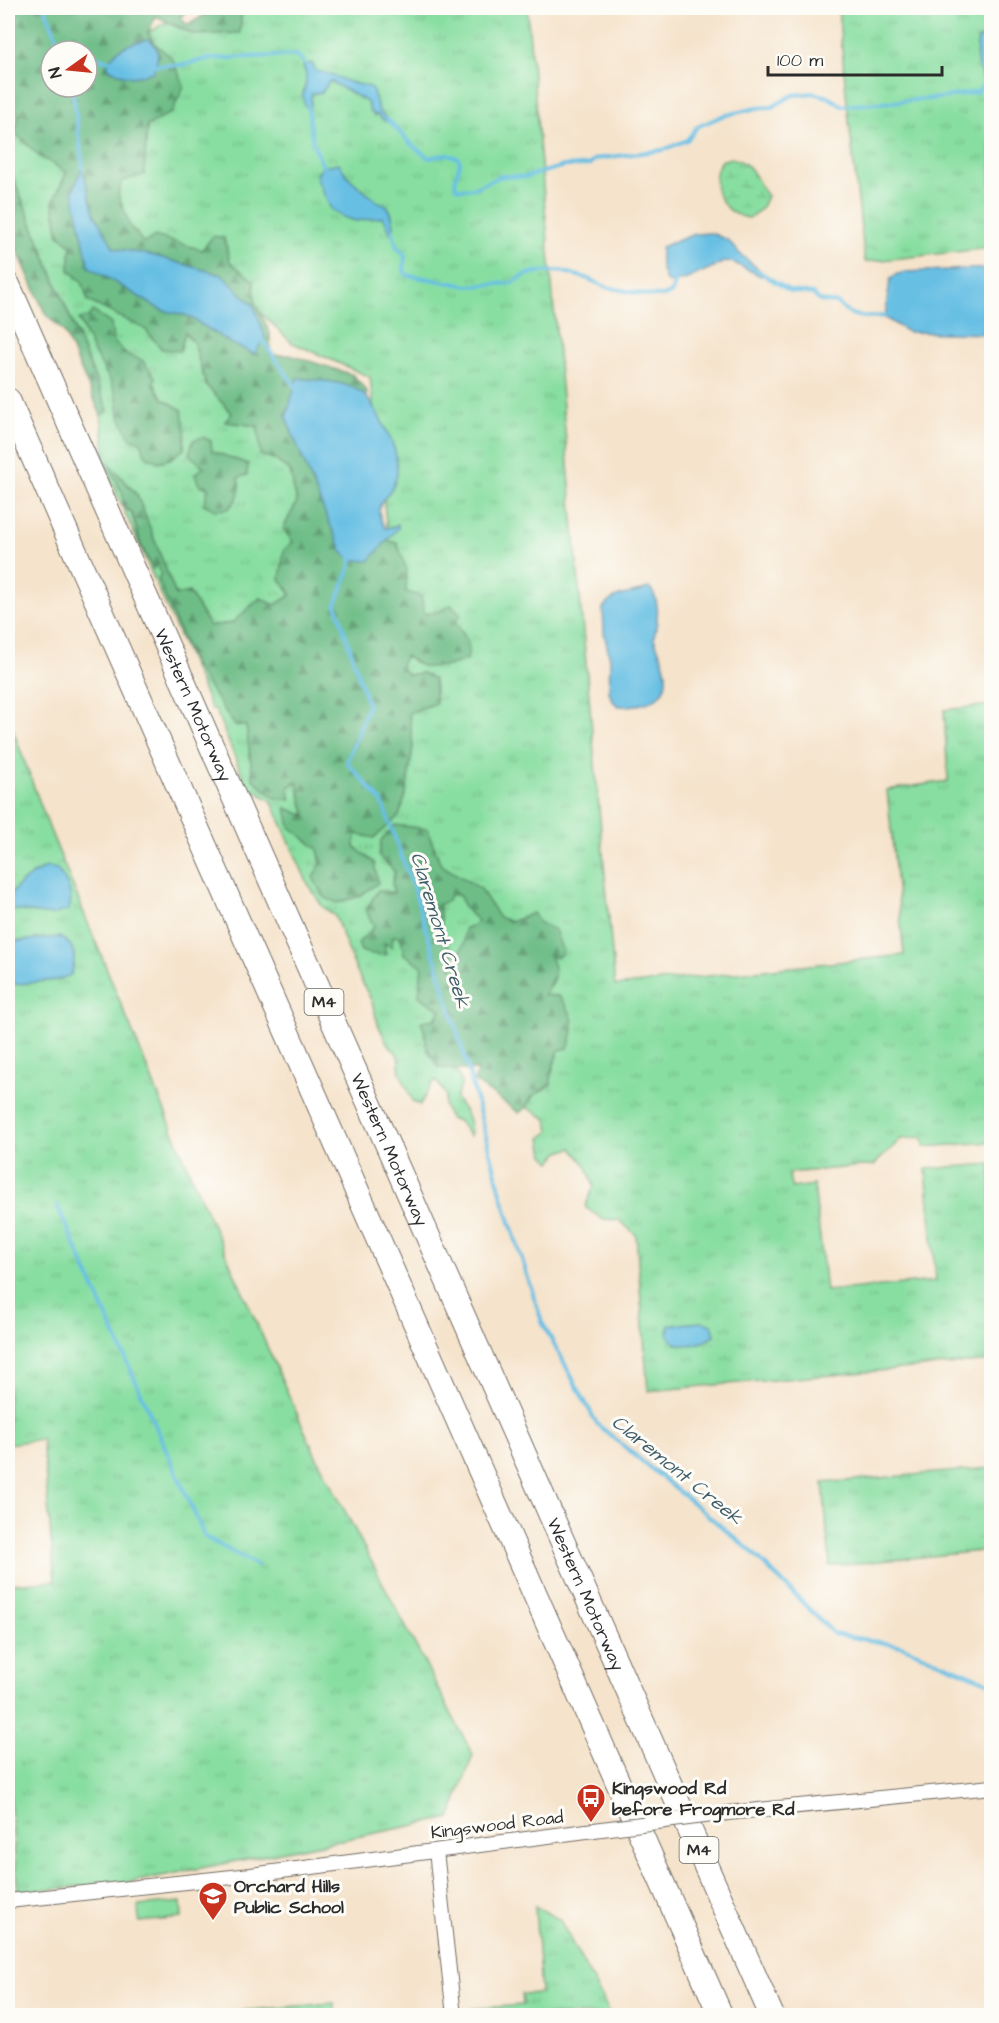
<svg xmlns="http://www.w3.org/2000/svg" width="999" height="2023" viewBox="0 0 999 2023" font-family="'Architects Daughter',sans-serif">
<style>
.grass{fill:url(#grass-tufts);stroke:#5a8466;stroke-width:1.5;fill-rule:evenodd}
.forest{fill:url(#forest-firs);stroke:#4c7459;stroke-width:1.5;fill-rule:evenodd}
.wetland{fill:url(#wetland-marsh);stroke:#5a8466;stroke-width:1.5}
.pitch{fill:#88dea1;stroke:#5a8466;stroke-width:1.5}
.water{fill:#67bfe4;stroke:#497588;stroke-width:1.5}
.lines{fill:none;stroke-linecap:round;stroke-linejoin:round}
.stream{stroke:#67bfe4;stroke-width:4}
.street-casing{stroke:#726b63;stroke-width:16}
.highway-casing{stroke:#726b63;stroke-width:26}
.street{stroke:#fff;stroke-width:14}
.highway{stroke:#fff;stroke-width:24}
.street-bridge-casing{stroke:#726b63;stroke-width:16;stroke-linecap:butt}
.street-bridge{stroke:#fff;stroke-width:14}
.labels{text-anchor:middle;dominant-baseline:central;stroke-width:6;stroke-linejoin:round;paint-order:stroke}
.shield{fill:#fdfcf7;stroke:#6a6a68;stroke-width:1.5}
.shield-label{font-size:16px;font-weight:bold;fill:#2b2b2b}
.street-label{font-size:18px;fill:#2b2b2b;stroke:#fdfcf7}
.poi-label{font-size:18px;font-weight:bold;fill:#2b2b2b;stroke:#fdfcf7;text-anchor:start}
.water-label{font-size:20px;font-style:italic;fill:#405f6c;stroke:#fdfcf7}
</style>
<defs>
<pattern id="grass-tufts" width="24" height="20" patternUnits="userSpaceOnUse" patternTransform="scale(1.5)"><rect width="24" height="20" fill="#88dea1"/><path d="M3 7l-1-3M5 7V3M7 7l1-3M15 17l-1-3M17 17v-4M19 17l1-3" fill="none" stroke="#76bf8b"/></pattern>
<pattern id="forest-firs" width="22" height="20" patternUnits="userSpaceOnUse" patternTransform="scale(1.5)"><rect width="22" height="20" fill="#6ebd87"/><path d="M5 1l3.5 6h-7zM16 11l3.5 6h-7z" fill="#5b9a6f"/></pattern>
<pattern id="wetland-marsh" width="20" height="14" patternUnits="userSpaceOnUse" patternTransform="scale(1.5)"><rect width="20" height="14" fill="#88dea1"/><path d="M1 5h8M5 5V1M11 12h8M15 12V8" fill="none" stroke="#76bf8b"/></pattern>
</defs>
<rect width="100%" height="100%" fill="#fdfcf7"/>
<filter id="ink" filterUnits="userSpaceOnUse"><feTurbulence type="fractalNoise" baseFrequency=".0167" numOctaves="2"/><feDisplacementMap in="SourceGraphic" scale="12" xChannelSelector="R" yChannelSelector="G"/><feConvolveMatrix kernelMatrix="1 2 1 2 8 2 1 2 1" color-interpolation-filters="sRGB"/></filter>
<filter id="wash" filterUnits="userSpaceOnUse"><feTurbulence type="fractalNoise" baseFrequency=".008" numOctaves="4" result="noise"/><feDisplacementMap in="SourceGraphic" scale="24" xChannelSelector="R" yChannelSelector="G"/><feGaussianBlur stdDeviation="1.35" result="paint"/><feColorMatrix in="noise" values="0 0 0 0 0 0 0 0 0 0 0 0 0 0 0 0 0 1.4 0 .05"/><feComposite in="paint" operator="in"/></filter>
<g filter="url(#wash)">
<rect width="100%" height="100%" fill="#f5e3cb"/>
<!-- grass -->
<path class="grass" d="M242 8H527L615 986 904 955 887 790 948 781 944 710 991 705V1142L924 1147 923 1137 901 1139 874 1165 788 1173 792 1188 814 1185 826 1291 936 1281 926 1169 991 1164V1361L648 1391 636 1235 619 1220 602 1219 585 1207 594 1186 587 1167 572 1148 560 1152 551 1162 544 1155 541 1138 549 1132 547 1119 526 1107 532 1097 551 1084V1075L559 1049 522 917 511 922 498 917 468 881 456 875 441 865 427 829 414 828C405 847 388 872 394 893L374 927 359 944 369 954H385L384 943 393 935 401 937 404 954 422 965 419 996 441 1010 425 1033 427 1049 439 1067 456 1070 462 1083 456 1098C463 1109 474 1122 470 1136L459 1121 450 1119 444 1106 446 1095 436 1080 432 1084 420 1105 413 1102 400 1072 398 1055 387 1043 378 1024 372 1002 356 970 335 916 322 906 307 882 271 800 254 791 255 806 215 709 212 710 112 483 96 441 106 458 101 415 108 410 8 165V105L20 114 39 156 67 172 53 202 59 235 71 245 69 270 83 282 88 301 145 329 162 349 184 332 194 343 206 385 232 414 225 422 259 426 274 459 290 471 297 502 283 529 294 542 292 595 275 605 260 598 232 623 209 626 189 592 176 596 137 495 108 463 123 494 124 508 131 512 141 545 153 568 156 563 162 573 158 579 173 613 246 726 253 779 291 799 288 787 297 782 306 817 290 826 318 849 321 863H374L355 847 356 834 399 816 406 794 413 746 409 713 422 673 408 675 400 667 401 658 370 377 291 342 254 306 114 248 87 87V70L166 22 195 35ZM87 318 127 355 142 361 163 399 182 410 119 415 117 397 111 382 92 349 79 320ZM212 451 248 464 238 478 195 475 204 467 194 458Z
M838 8H991V248L865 262 848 113Z
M8 717 50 830 195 1185 315 1454 473 1755 450 1818 127 1883 18 1892 8 1774V1584L55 1581 42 1439 8 1444Z
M451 893 460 895 464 907 478 921 472 927 465 928 463 956 450 969 454 955C442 938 439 924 440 904Z
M991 1468V1550L830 1566 823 1483Z
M535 1906 560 1920 611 2015H471V2009L523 2005 522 1994 541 1993Z
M334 2003 335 2015H193Z"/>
<!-- forest -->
<path class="forest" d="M8 8H189L180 18 188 25 216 8H242L240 33 195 35 156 16 148 33 155 44 172 58 184 86 172 112 147 126 144 175 122 181 118 194 130 226 144 243 155 236 202 250 213 236 224 238 230 262 254 281 255 302 270 333V355H290L353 375 368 393 354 404 383 539 397 543 407 570 406 592 421 596 425 614 441 611 451 605 461 614 455 623C466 638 472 642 467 660L448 666 423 667 405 656 400 667 408 675 422 673 434 679 436 703 409 713 413 746 406 794 399 816 374 838 356 834 355 847 374 863 378 883 360 896 337 903 323 897 313 877 321 863 318 849 290 827 286 808 306 816 297 782 288 787 291 800 275 798 253 779 246 726H235L193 664 158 579 161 573 156 564 153 569 141 545 132 512 124 508 123 494 106 460 137 495 176 595 189 592 209 626 232 623 260 598 275 605 291 595 280 579 284 550 293 542 283 529 297 502 290 471 274 459 260 455 258 426 225 422 232 413 206 385 194 343 185 332 180 351 162 349 145 329 88 301 82 282 69 270 71 245 59 235 53 202 67 172 39 156 15 133 19 115 8 105ZM51 51H87V87H51Z
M8 165 108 411 101 415 64 332 45 313 8 229Z
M93 311 111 324 113 341 127 355 142 360 155 377 154 385 163 399 182 410 185 431 184 449 170 459 158 462 145 455 141 442 130 438 119 415 117 397 111 382 92 349 79 319 87 318Z
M203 437 211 441 212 451 248 464 247 475 238 478C242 493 238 499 228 509L215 510 204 504 208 488 199 485 195 474 204 467 189 454 193 440Z
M395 825 427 829 441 865 481 889 498 917 511 922 533 913 539 923 555 930 563 952 557 958 550 956C558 974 555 979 544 995L559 996C574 1015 577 1025 568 1048L559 1050C554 1061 551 1072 551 1084L532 1097 526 1107 519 1113 474 1081 478 1070H456L439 1067 427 1049 425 1033 421 1021 436 1019 441 1010 419 996 422 966 404 954 401 937 393 936 392 947 384 943 386 955 369 954 361 951 358 943 374 927 366 910 378 890 394 893 392 884 395 872 379 856 381 841ZM451 894 460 896 464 907 478 921 472 927 465 928 464 943 460 950 463 956 451 968 454 955C443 938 439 924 440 904L447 901Z"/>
<!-- wetland -->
<path class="wetland" d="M731 158C754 163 755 179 767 196L761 209 749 218C721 214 707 185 721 161Z"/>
<!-- pitch -->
<path class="pitch" d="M181 1902 182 1918 139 1922 138 1906Z"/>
<!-- water -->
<path class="water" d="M991 36H992L991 82H986C976 71 975 53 978 39Z
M149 39C161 49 159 58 153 72 132 79 127 79 107 67 113 47 131 43 149 39Z
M312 63 316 71C328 72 338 78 349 82 357 85 364 84 372 88L379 111 390 122 384 121 377 114 375 116 370 111 367 102 330 81 322 92 312 94 310 109 308 110C296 91 308 92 306 76 306 72 304 69 303 66Z
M339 163C346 178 364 191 377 201 380 203 383 203 386 205 392 210 393 220 394 227L390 232 383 217 356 221 343 217 331 209 317 179 318 172 323 167Z
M82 166 94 213 114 248 155 256 222 275 254 306 265 337 255 354 232 344 188 316 161 310 89 267 73 192Z
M711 233 728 240 740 254 761 271V276L732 262H724L687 279 670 283 666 281 661 267V247L695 234Z
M991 268V334L908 332 885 318 890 280 895 275 905 272Z
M297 378C318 380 343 381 361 392 372 399 394 442 396 456 397 462 398 473 396 479 391 499 369 500 385 528L393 527 398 524V528L369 561 353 560 343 553 324 511 286 418Z
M648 588 651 589C659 601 658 615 656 629 655 632 654 634 654 638 656 646 662 655 664 664 674 698 648 707 618 706L613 701 609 692 610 659 604 633 603 608C617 590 631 597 648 588Z
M47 867 57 869C67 882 74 894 69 910L52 915 8 909V897C20 883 30 874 47 867Z
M59 937C77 945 76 957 71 975L57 980 8 985V942Z
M702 1322 712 1325 715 1335C702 1347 662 1353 669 1325Z"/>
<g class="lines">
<!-- stream -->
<path class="stream" d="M45 8 62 51
M59 43 74 51
M87 55 113 62
M154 65H184L206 59 297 55 308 67
M72 87 83 168
M308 107 313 143 324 169
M388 120 413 146 429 158 448 154 458 158 460 163 455 180 456 187 459 189 475 188 501 176 526 177 564 166 589 165 595 159 663 150 687 140 697 127 722 116 757 108 772 107 793 95 814 93 828 97 842 106 938 98 977 92 986 82
M391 227 397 247 405 255 404 270 407 275 468 286 512 283 525 275 536 272 561 271 586 278 606 287 652 296H664L672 292 677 277
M758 271 790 291 813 294 820 301 837 303 847 312 854 315 866 317 890 316
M260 337 297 389
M350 555 352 562 336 604 368 706 347 762 382 802 416 896 464 1054 502 1197 542 1322 597 1424 751 1551 834 1634 901 1646 992 1684
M57 1205 205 1537 257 1565"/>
</g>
</g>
<g filter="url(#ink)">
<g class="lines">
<!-- street casing -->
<g class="street-casing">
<path id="street" d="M728 1813 992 1787
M436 1851 454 2016
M8 1901 251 1875 594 1830"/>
</g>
<!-- highway casing -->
<g class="highway-casing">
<g id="highway">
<path id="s1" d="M8 285 772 2016"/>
<path d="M8 400 721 2016"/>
</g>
</g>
<!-- street -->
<use href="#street" class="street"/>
<!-- highway -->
<use href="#highway" class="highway"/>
<!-- street-bridge casing -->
<g class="street-bridge-casing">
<path id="street-bridge" d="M594 1830 728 1813"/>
</g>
<!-- street-bridge -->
<use href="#street-bridge" class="street-bridge"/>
</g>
</g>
<!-- icons -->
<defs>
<g id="bus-pin" transform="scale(1.5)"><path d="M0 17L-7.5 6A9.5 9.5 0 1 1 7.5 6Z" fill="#c8321e" stroke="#fdfcf7"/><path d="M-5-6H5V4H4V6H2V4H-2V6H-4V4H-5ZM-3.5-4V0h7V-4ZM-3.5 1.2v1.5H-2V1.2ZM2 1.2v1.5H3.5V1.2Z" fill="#fff"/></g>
<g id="school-pin" transform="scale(1.5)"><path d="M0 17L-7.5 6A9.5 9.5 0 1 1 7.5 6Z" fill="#c8321e" stroke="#fdfcf7"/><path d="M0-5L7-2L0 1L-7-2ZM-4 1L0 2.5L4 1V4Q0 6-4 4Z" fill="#fff"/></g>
</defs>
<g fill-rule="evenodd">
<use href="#bus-pin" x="591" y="1798"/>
<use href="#school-pin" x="213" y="1896"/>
</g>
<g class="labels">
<!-- shield labels -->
<g class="shield">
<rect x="304.5" y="989" width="39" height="26" rx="4.5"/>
<rect x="679.5" y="1837" width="39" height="26" rx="4.5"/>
</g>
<g class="shield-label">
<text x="324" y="1002">M4</text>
<text x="699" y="1850">M4</text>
</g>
<!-- street labels -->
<g class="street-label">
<text stroke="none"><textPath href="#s1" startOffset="459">Western Motorway</textPath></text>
<text stroke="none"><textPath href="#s1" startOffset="945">Western Motorway</textPath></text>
<text stroke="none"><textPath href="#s1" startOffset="1431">Western Motorway</textPath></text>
<text transform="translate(497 1825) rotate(-7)">Kingswood Road</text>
</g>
<!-- poi labels -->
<g class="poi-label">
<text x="612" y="1788">Kingswood Rd<tspan x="612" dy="21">before Frogmore Rd</tspan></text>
<text x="234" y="1886">Orchard Hills<tspan x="234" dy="21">Public School</tspan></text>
</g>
<!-- water labels -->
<g class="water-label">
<text transform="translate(440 930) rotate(73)">Claremont Creek</text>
<text transform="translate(677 1470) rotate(39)">Claremont Creek</text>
</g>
</g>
<!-- margin -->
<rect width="999" height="2023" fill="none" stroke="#fdfcf7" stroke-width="30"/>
<!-- north arrow -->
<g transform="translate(69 69) rotate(255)"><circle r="28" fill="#fdfcf7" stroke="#a9a8a5" stroke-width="1.5"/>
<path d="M0-4.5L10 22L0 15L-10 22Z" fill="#c8321e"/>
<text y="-9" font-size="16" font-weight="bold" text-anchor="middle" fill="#2b2b2b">N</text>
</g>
<!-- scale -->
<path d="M768 66v9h174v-9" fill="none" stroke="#2b2b2b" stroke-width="3"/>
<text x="777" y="66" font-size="18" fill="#2b2b2b" stroke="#fdfcf7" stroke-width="4.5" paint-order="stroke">100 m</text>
</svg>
